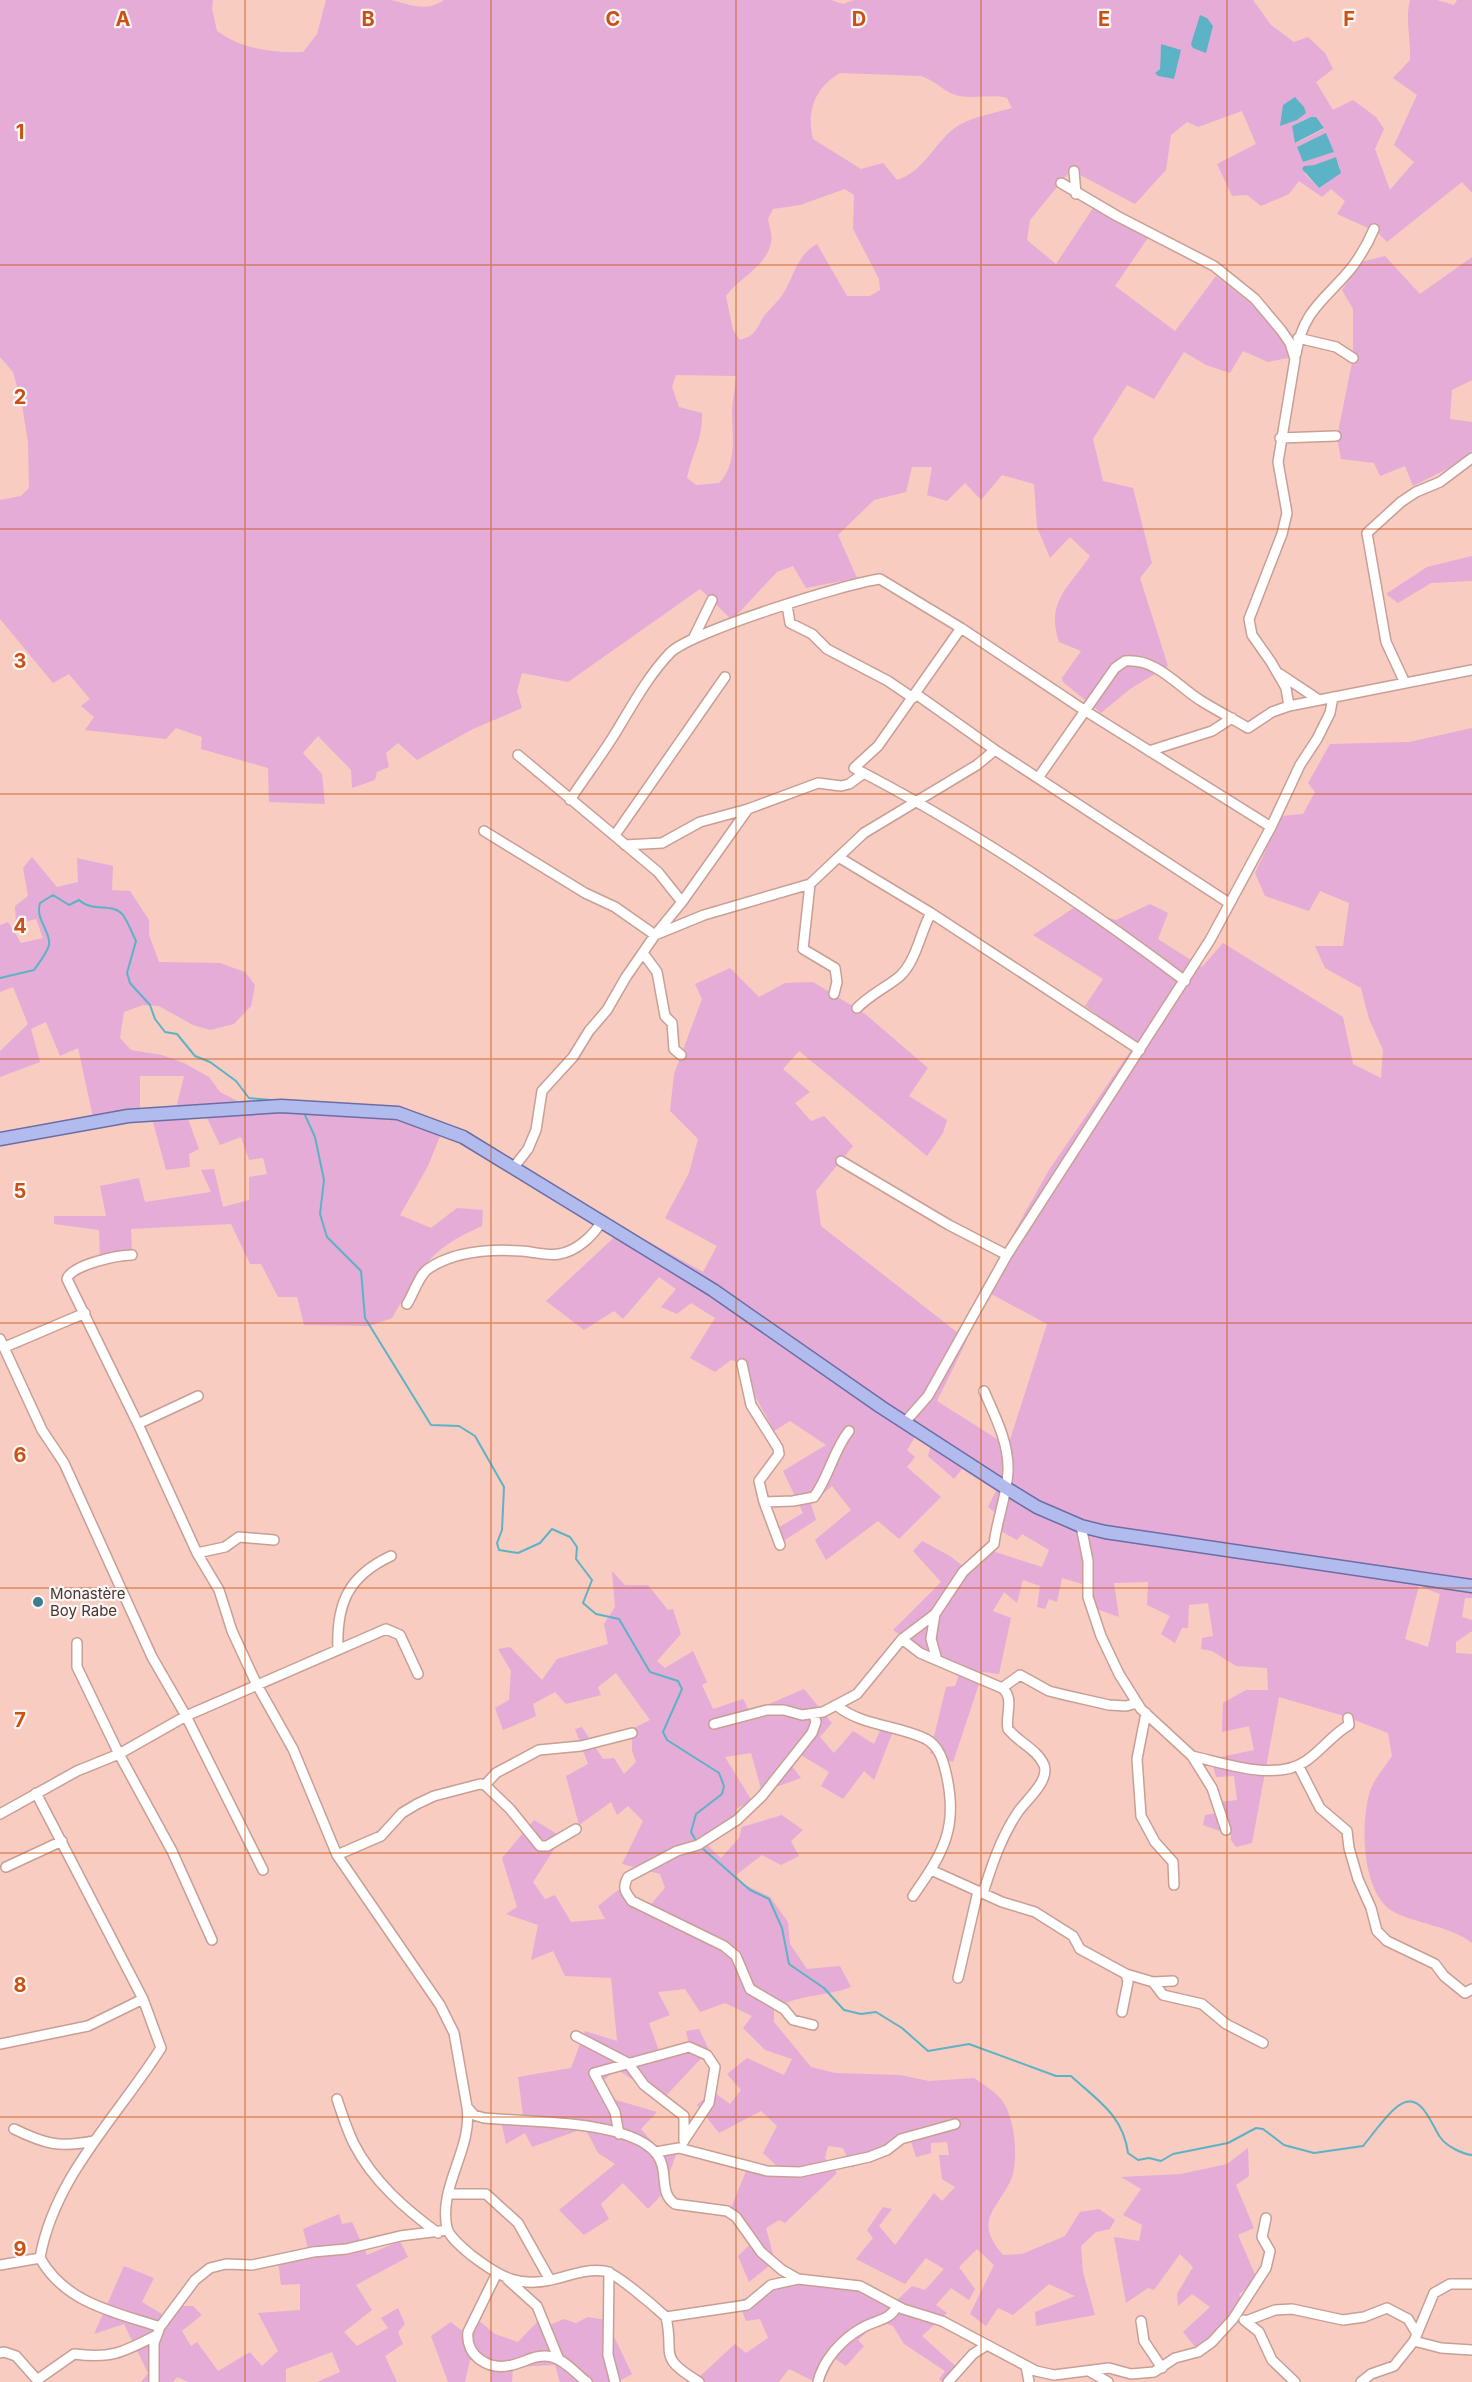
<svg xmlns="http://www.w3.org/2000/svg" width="1472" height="2382" viewBox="0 0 1472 2382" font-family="Inter,sans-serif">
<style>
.green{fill:#e4acd7;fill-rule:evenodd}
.water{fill:#5db3c6}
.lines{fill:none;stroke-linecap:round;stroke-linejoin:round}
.stream{stroke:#5db3c6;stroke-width:2}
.minor-casing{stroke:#c89f94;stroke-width:12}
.major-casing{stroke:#6a6ea4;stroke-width:15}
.minor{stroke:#fff;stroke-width:9}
.major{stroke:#b2bbee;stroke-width:12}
.grid{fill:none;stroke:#c85213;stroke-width:1.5;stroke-opacity:0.55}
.poi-dot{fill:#3a7e8d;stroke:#fcf7f6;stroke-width:2}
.labels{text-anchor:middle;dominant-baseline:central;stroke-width:4.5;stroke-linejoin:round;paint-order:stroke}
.poi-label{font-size:15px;fill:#463530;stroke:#fcf7f6;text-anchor:start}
.grid-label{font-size:20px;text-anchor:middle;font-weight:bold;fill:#c85213;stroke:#fcf7f6;stroke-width:4.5;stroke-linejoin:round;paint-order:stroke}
</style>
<rect width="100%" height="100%" fill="#f8ccc1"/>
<!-- green -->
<path class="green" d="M0 0H213L212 9 217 31C242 49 272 53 303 52L317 34 326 0C346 0 372 0 391 0 409 4 425 13 444 0H831L843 4 854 0H1253L1271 25 1294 42 1308 37 1325 53 1333 69 1316 82 1333 110 1353 100 1376 117 1384 129 1375 149 1390 190 1414 162 1394 145 1417 95 1393 78 1410 60C1411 40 1405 18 1410 0H1437L1454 5 1457 0H1472V193L1462 182 1387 242 1377 232 1337 214 1345 201 1331 189 1322 197 1299 181 1289 194 1261 206 1247 195 1232 196 1217 164 1256 144 1242 111 1198 127 1187 122 1171 135 1166 170 1135 204 1071 170 1030 220 1027 240 1056 264 1093 208 1150 235 1115 286 1175 331 1216 276 1255 307 1287 343 1288 358 1268 362 1243 351 1230 373 1206 365 1184 352 1154 399 1127 385 1093 439 1103 481 1133 488 1152 563 1140 578 1168 666 1130 689 1101 713 1063 682 1062 678 1081 651 1059 642C1045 602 1070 586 1090 556L1070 537 1050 558 1037 527 1034 484 1002 475 981 500 965 483 947 501 927 495 932 467H912L906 492 874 500 838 535 857 578 806 588 793 566 777 572 732 620 700 589 568 682 522 673 517 691 522 708 473 729 417 760 398 743 386 753 389 767 377 772 375 780 352 788 351 770 318 736 303 753 322 774 325 804 269 802 268 768 201 749 202 737 176 728 166 739 85 730 94 717 81 706 90 699 69 674 53 683 0 619V500L21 496 29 488 28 442 22 405 13 372 0 357ZM1161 44 1177 61 1174 79 1158 76 1155 73 1160 69ZM840 73 921 76C935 80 945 93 959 96 975 99 991 94 1007 98L1012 108C995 113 976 116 959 125 935 140 926 171 897 180L883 163 861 169 813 139C806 112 815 87 840 73ZM1311 117 1324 129 1296 143 1292 126ZM1326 134 1334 152 1303 162 1297 147ZM1336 157 1340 168 1336 175 1319 188 1305 174 1304 166 1314 165ZM845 189 854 195 853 229 879 279 880 290 870 296H847L817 244C796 256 795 275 783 294 777 303 768 310 762 319 756 331 754 336 740 340L733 330 726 296C738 278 767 267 771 242 773 236 769 226 768 219L773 209 800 205ZM676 375 736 376C735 387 733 399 732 410 732 435 738 464 719 483L696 485 687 478C693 450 702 443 702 413L679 407 672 387Z
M1385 256 1420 294 1472 257V380L1452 390 1450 419 1472 422V451L1447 469 1413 486 1405 466 1380 476 1374 463 1341 459 1337 437 1353 358V309L1342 290 1361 262Z
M1472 556V581L1431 583 1398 603 1386 594 1427 567Z
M1472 728V1598H1465L1462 1617 1472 1620V1631L1456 1642V1653L1472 1654V1943C1450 1926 1421 1925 1396 1913 1361 1897 1360 1823 1370 1791 1374 1779 1385 1767 1392 1756L1388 1733 1344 1716 1279 1697 1252 1843 1236 1847 1231 1840V1835L1203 1825 1205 1815 1218 1813 1219 1802 1237 1800 1234 1776 1216 1777 1211 1759 1254 1750 1249 1726 1222 1732 1223 1703 1246 1690H1268L1267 1668 1236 1666 1212 1651 1201 1649 1202 1638 1213 1636 1208 1603 1189 1605 1188 1628H1182L1175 1643 1161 1634 1170 1616 1147 1605 1148 1582 1114 1583 1119 1617 1088 1606 1089 1586 1062 1578 1057 1602 1049 1599 1045 1609 1037 1607 1040 1586 1023 1580 1017 1603 1004 1592 993 1611 1011 1618 999 1674 983 1672 953 1762 930 1753 946 1687 955 1686 959 1675 893 1630 941 1582 913 1551 922 1541 950 1556 972 1573 986 1549 1042 1567 1049 1550 1022 1534 1017 1540 995 1528 1002 1518 988 1507 996 1491 962 1469 954 1479 928 1456 931 1445 915 1437 907 1450 915 1457 907 1467 941 1497 899 1539 878 1521 826 1560 815 1540 851 1510 832 1486 811 1504 816 1520 777 1545 771 1532 803 1513 783 1471 826 1445 790 1421 774 1431 754 1394 745 1364 731 1360 715 1372 690 1358 715 1318 691 1303 677 1314 661 1307 676 1289 659 1277 623 1319 614 1311 584 1330 546 1301 624 1228 703 1272 717 1246 665 1218 689 1173 698 1139 670 1111 674 1074 702 999 695 984 730 968 759 997 785 983 813 982 864 1013 928 1068 909 1096 947 1120 943 1133 927 1156 799 1051 783 1069 810 1092 795 1103 811 1121 824 1116 853 1146 816 1191 821 1226 967 1340 937 1401 1008 1446 1047 1324 982 1289 1049 1170 1136 1043 1085 1006 1103 979 1033 935 1075 907 1116 920 1150 904 1168 913 1158 939 1202 967 1223 943 1343 1017 1353 1064 1381 1078 1383 1050 1369 1019 1361 988 1325 968 1315 946H1343L1349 903 1320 891 1309 911 1265 896 1255 873 1282 816 1303 814 1315 792 1308 783 1330 744 1409 742ZM1419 1586 1440 1594 1428 1647 1405 1639Z
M32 857 57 887 78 882 77 858 113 866 112 890 130 891 149 920V935L159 962 220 963 245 972 255 985 251 1006 234 1024 210 1030 193 1025 159 1006 143 1005 124 1012 120 1038 131 1050 162 1055 184 1063 209 1077 220 1092 241 1103 398 1107 440 1136 428 1166 400 1215 431 1228 457 1208 483 1210 482 1226C427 1250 421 1269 392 1318L370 1326 304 1325 297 1297H278L261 1264H250L231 1224 131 1229 132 1252 100 1259 99 1230 54 1224V1216H106L100 1186 139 1178 145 1202 211 1192 201 1170 214 1169 223 1207 249 1200V1177L267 1174 263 1158 249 1160 241 1137 220 1145 206 1116 188 1119 199 1149 189 1154 190 1167 166 1170 153 1122 93 1117 78 1048 60 1056 46 1022 31 1029 40 1062 0 1077V1051L28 1024 13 987 0 992V925L8 922 21 943 43 938 36 919 16 924 15 906 28 896 23 868ZM140 1076H184L176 1108 140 1110Z
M612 1571 625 1585H648L668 1610 673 1609 681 1634 657 1661 665 1668 693 1651 707 1682 702 1685 713 1709 743 1699 750 1712 804 1689 832 1723 820 1737 834 1753 853 1731 874 1744 882 1726 892 1734 874 1780 864 1771 843 1799 821 1786 829 1772 801 1755 791 1765 801 1778 762 1792 751 1753 725 1757 752 1801 736 1809 737 1814 703 1841 721 1858 739 1838 742 1827 782 1815 803 1830 791 1841 799 1856 781 1865 762 1855 736 1875 743 1884 770 1897 788 1922 790 1944 807 1969 840 1966 851 1987C824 1997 801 1994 774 2008V2022L811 2067 835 2073 900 2075 929 2081 974 2078C982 2084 993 2090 1000 2098 1015 2114 1020 2162 1010 2182 995 2211 974 2222 1003 2255L1022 2254 1065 2236 1080 2212 1099 2209 1115 2220 1110 2229 1096 2232 1081 2246 1083 2272 1095 2315 1036 2326 1035 2312 1075 2296 1049 2284 1013 2315 998 2308 986 2326 970 2314 994 2265 977 2249 959 2267 975 2289 969 2300 951 2288 936 2305 947 2313 922 2336 962 2372 955 2382H942L939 2379 945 2371 904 2344 893 2326 879 2321 858 2340 864 2346 846 2366 835 2359 823 2382H815L789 2369 779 2382H703L697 2379 735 2344 746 2353 768 2338 760 2319 746 2321 738 2301 785 2280 859 2283 894 2303 912 2286 925 2290 944 2269 926 2258 905 2284 856 2259 873 2238 867 2230 883 2207 892 2209 879 2226 895 2245 934 2193 942 2201 955 2187 942 2179 939 2155H949L947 2142 931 2143V2153L916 2157 910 2138 890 2145 852 2168 843 2148 828 2146 825 2158 837 2173 785 2223 779 2220 766 2228 775 2261 749 2282 738 2256 756 2239 739 2220 727 2218 746 2171 775 2177 780 2169 763 2153 777 2126 761 2111 719 2133 697 2105 712 2091 730 2104 741 2090 727 2074 747 2058 784 2075 792 2059 765 2050 743 2028 752 2016 725 2003 700 2012 685 1989 658 1992 670 2015 649 2023 659 2051 689 2045 686 2031 699 2029 709 2050 662 2100 617 2069 601 2082 616 2100 657 2112 641 2129 659 2150 677 2152 670 2171 669 2187 648 2209 623 2183 601 2204 609 2219 584 2235 559 2210 615 2164 598 2153 585 2128 532 2147 525 2133 506 2144 500 2116 523 2115 518 2077 571 2068 585 2031 617 2041 611 1978 565 1976 553 1951 531 1960 538 1925 506 1914 517 1907 502 1858 534 1820 562 1837 533 1882 545 1899 555 1895 571 1922 605 1919 598 1906 618 1890 651 1904 665 1888 660 1874 622 1864 643 1821 628 1806 617 1815 611 1802 579 1825 566 1776 588 1764 575 1729 582 1727 603 1759 614 1758 624 1774 636 1762 632 1751V1729L650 1720 616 1673 598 1687 601 1695 566 1704 555 1692 533 1704 536 1716 503 1730 495 1708 509 1700 511 1671 498 1649 510 1647 542 1680 557 1659 608 1644 604 1624 615 1607Z
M1248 2148 1249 2176 1236 2185 1254 2228 1238 2235 1257 2279 1239 2294 1244 2305 1200 2353 1183 2332 1210 2307 1192 2294 1178 2306 1177 2294 1193 2267 1180 2254 1154 2290 1148 2288 1126 2303 1114 2237 1139 2241 1142 2225 1123 2215 1141 2189 1121 2177 1181 2174 1227 2164Z
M339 2214 342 2224 352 2222 367 2255 400 2241 408 2257 356 2285 372 2310 344 2332 357 2346 388 2328 381 2318 398 2308 405 2324 398 2332 403 2344 385 2356 397 2382H317L340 2372 332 2352 286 2369V2382H188L177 2377 173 2382H141L148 2373 124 2324 94 2334 124 2266 154 2278 142 2302 167 2317 174 2306H193L202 2315 182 2331 191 2346 197 2342 218 2371 250 2352 262 2366 278 2351 258 2313 300 2310V2284L281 2285 278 2261 309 2253 303 2229Z
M588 2317 606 2320 632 2374 617 2382H560L555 2365 513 2367 512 2382H491L492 2363 470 2360 465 2382H448L431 2336 451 2322 466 2334 478 2320 495 2334 518 2342 539 2320 550 2325 564 2319 576 2323Z"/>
<!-- water -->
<path class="water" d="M1200 15 1207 18 1213 26 1206 53 1193 48 1191 44Z
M1161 44 1181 50 1174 79 1158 76 1155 73 1160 69Z
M1295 97 1304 107 1306 113 1297 120 1280 126 1283 105Z
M1311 117H1316L1324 128 1295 143 1292 126Z
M1326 133 1334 152 1303 162 1297 147Z
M1336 157 1341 173 1319 188 1302 169 1304 166 1314 165Z"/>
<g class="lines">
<!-- stream -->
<path class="stream" d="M0 978 34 970C39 963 47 953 49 945 51 930 35 921 40 903L53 895 69 905 79 900C93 913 113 902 123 915 128 922 132 933 136 941L127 973 130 983 150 1005 155 1019 165 1032 177 1034 195 1056 210 1062 236 1081 249 1098 282 1101
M304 1113 315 1137 324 1180 320 1214 327 1237 361 1271 365 1318 431 1425 459 1426 475 1436 504 1487 502 1530 497 1543 499 1550 518 1553 540 1543 552 1529 570 1537 577 1547 576 1559 592 1580 583 1603 596 1614 619 1619 650 1672 678 1681 682 1689 663 1732 667 1740 719 1773 724 1786 722 1794 696 1814 691 1832 696 1841
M702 1848 750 1890 769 1899 782 1928 789 1964 824 1988 844 2010 861 2014 876 2012 902 2028 928 2051 969 2044 1056 2076H1071C1098 2101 1123 2115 1128 2153L1138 2160 1149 2158 1161 2161 1173 2154 1228 2143 1256 2128 1263 2129 1284 2145 1314 2153 1363 2146C1374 2133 1385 2116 1398 2106 1421 2089 1431 2124 1440 2137 1446 2146 1462 2154 1472 2155"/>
<!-- minor casing -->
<g class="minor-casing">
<path id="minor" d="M1074 171 1076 194
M1061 183 1117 216 1214 266 1255 299 1281 330 1290 343 1295 359 1278 462 1287 513 1282 534 1249 619 1252 635 1271 662 1286 688 1289 706
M1298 338 1336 347 1353 358
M1296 354C1303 308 1328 298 1353 266 1361 255 1369 241 1374 229
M1280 438 1336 436
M787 605 790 623 812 634 827 649 888 681 913 698
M961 628 878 746 854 768C971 828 1080 902 1185 981
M694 637 712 600
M1280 674 1319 700
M1405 683 1386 642 1367 533 1401 502 1416 492 1440 482 1472 458
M916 694 995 750 1229 903
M1149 751 1212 731 1232 718
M518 755 658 872 682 902
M1038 778 1115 668 1125 661C1157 658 1178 687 1203 702 1218 711 1233 719 1248 728L1272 712 1289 706 1472 670
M570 800C585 777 602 755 616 732 633 704 648 676 670 653 690 632 847 583 880 579L961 628 1084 710 1271 827
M484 831 585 893 615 907 655 935 704 915 810 884 864 833 977 765 995 750
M615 835 725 677
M625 845 662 843 700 822 748 809 818 783 841 786 849 784 864 773
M840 858 931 913 1140 1050
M810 884 803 949 835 968 837 982 834 994
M643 953 657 972 665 1016 672 1023 674 1049 681 1055
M857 1008C870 995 885 988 899 977 916 962 920 933 931 913
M841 1161 949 1225 1007 1255
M514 1167 528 1149 536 1130 542 1091 573 1057 589 1031 607 1010 626 977 655 935 682 902 748 809
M132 1255C118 1255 71 1265 67 1279L138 1424 197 1553 219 1590 232 1631 257 1685 293 1749 337 1855 440 2005 454 2033 467 2107 474 2115 484 2118C527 2122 625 2120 654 2151 671 2168 657 2192 675 2204L727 2211 736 2217 761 2252 782 2270 798 2279 860 2286 903 2309 942 2321 1036 2371 1054 2375 1109 2368 1131 2374 1154 2372 1175 2358 1198 2352 1212 2342 1233 2319 1266 2268 1270 2251 1262 2237 1266 2218
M407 1304C413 1295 419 1275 428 1269 454 1251 492 1249 522 1251 534 1252 547 1256 559 1254 577 1251 593 1236 602 1221
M0 1339 42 1430 64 1463 152 1657 186 1716 263 1870
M5 1347 85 1313
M742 1364 751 1405 778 1448 779 1454 759 1481 764 1502 780 1545
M905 1422 928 1396 1007 1255 1210 940 1271 827 1300 765 1317 739 1330 713 1333 697
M138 1424 198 1396
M764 1502 793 1501 814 1497C829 1477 833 1451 849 1431
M1081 1526 1088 1561V1597L1101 1636 1119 1674 1141 1709 1192 1756 1212 1788 1226 1830
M197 1553 225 1547 239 1537 274 1540
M902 1639 920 1653 1002 1688 1020 1675 1049 1691 1065 1695 1109 1705 1126 1706 1137 1703
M77 1643V1667L119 1754 172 1851 212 1940
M338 1650C336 1604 348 1576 391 1556
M937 1660 931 1639 935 1614 963 1572 994 1544C997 1519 1007 1495 1008 1471 1009 1443 995 1416 984 1391
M836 1705C861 1726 897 1725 926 1739 939 1746 943 1760 946 1773 959 1828 943 1853 913 1896
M1146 1713 1137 1759 1141 1816 1155 1842 1173 1862 1174 1885
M714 1724 767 1710H784L802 1715 823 1712 857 1694 902 1639 935 1614
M1192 1756C1224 1763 1276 1782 1306 1761 1322 1750 1333 1734 1349 1725L1348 1718
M1298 1765 1320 1808 1347 1831 1349 1848 1358 1879 1371 1908 1377 1931 1387 1941 1435 1964 1444 1976 1465 1993 1472 1989
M485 1785 496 1773 539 1750 581 1746 632 1733
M36 1793 143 1999 161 2048C118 2116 54 2177 40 2258 65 2303 114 2312 160 2327
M0 1814 77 1771 119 1754 186 1716 386 1629 400 1635 418 1674
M337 1855 381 1836 402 1813 417 1804 434 1796 480 1784 485 1785 510 1809 540 1846H547L576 1829
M6 1867 62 1841
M931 1870 1002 1902 1035 1912 1073 1936 1080 1949 1126 1974 1128 1982 1122 2012
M983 1893C992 1865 1001 1837 1018 1812 1026 1800 1050 1781 1044 1765 1037 1749 1018 1742 1008 1729 1005 1715 1015 1698 1002 1688
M1126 1974 1153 1982 1163 1995 1202 2004 1226 2024 1263 2043
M958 1978 978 1891
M1153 1982 1173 1981
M813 2025 793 2020 784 2009 750 1989 736 1956 724 1946 632 1901C625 1892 622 1888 628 1877L677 1851 698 1845 737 1820 762 1796 812 1733 816 1722 814 1715
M576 2036 628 2063 644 2085 684 2116V2141
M0 2044 88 2026 143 1999
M337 2099C342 2114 347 2130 354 2144 373 2181 405 2209 438 2233
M467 2107C473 2149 438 2186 447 2228 449 2237 464 2249 471 2255 501 2278 520 2289 559 2278 574 2274 587 2269 604 2271 615 2272 655 2307 666 2317 675 2356 656 2356 699 2382
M14 2129C45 2144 59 2148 94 2141
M619 2134 615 2112 594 2073 689 2047 707 2055 715 2067 709 2103 685 2139
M656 2152 679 2148 767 2171 800 2172 869 2157 887 2150 901 2139 955 2124
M448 2194H486L518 2223 550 2280
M0 2265 40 2258
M609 2272 608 2355 615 2382
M496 2275 468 2332C465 2356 489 2371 512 2365 526 2362 537 2353 552 2357 565 2360 576 2374 587 2382
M508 2280 537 2306 559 2360
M666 2317 747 2305 771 2285 798 2279
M1244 2320 1259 2332 1272 2360 1295 2382
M1141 2321 1144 2341 1162 2368
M1246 2321 1275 2310 1292 2309 1343 2320 1364 2317 1387 2308 1408 2319 1417 2334
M1414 2341 1441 2348 1472 2350
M0 2353 4 2352 16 2356 39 2382
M1026 2366 1029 2382
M1089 2371 1108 2382
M37 2380 74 2354C113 2359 123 2352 157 2335
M154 2382V2343L160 2327 195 2280 210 2268 226 2264 252 2265 313 2252 346 2249 400 2236 448 2230
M818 2382C823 2360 842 2339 862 2328 875 2320 890 2321 897 2306
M948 2382 973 2354 987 2345
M1361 2382 1371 2374 1394 2366 1414 2341 1434 2293 1450 2284H1472"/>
</g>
<!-- major casing -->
<g class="major-casing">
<path id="major" d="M0 1139 128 1116 281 1106 398 1113 463 1137 713 1290 881 1407 1006 1488 1037 1507 1081 1526 1105 1532 1472 1586"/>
</g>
<!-- minor -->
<use href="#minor" class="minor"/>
<!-- major -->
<use href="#major" class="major"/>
</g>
<!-- grid -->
<path class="grid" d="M245 0V2382M491 0V2382M736 0V2382M981 0V2382M1227 0V2382M0 265H1472M0 529H1472M0 794H1472M0 1059H1472M0 1323H1472M0 1588H1472M0 1853H1472M0 2117H1472"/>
<!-- markers -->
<circle class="poi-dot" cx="38" cy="1602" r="6"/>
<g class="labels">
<!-- poi labels -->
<g class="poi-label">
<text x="50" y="1593">Monastère<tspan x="50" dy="17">Boy Rabe</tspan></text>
</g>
</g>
<g class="grid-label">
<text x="123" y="26">A</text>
<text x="368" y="26">B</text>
<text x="613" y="26">C</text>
<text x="859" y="26">D</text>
<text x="1104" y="26">E</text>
<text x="1349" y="26">F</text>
<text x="20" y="139">1</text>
<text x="20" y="404">2</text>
<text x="20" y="668">3</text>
<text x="20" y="933">4</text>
<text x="20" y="1198">5</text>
<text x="20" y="1462">6</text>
<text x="20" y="1727">7</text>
<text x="20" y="1992">8</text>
<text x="20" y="2256">9</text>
</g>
</svg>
